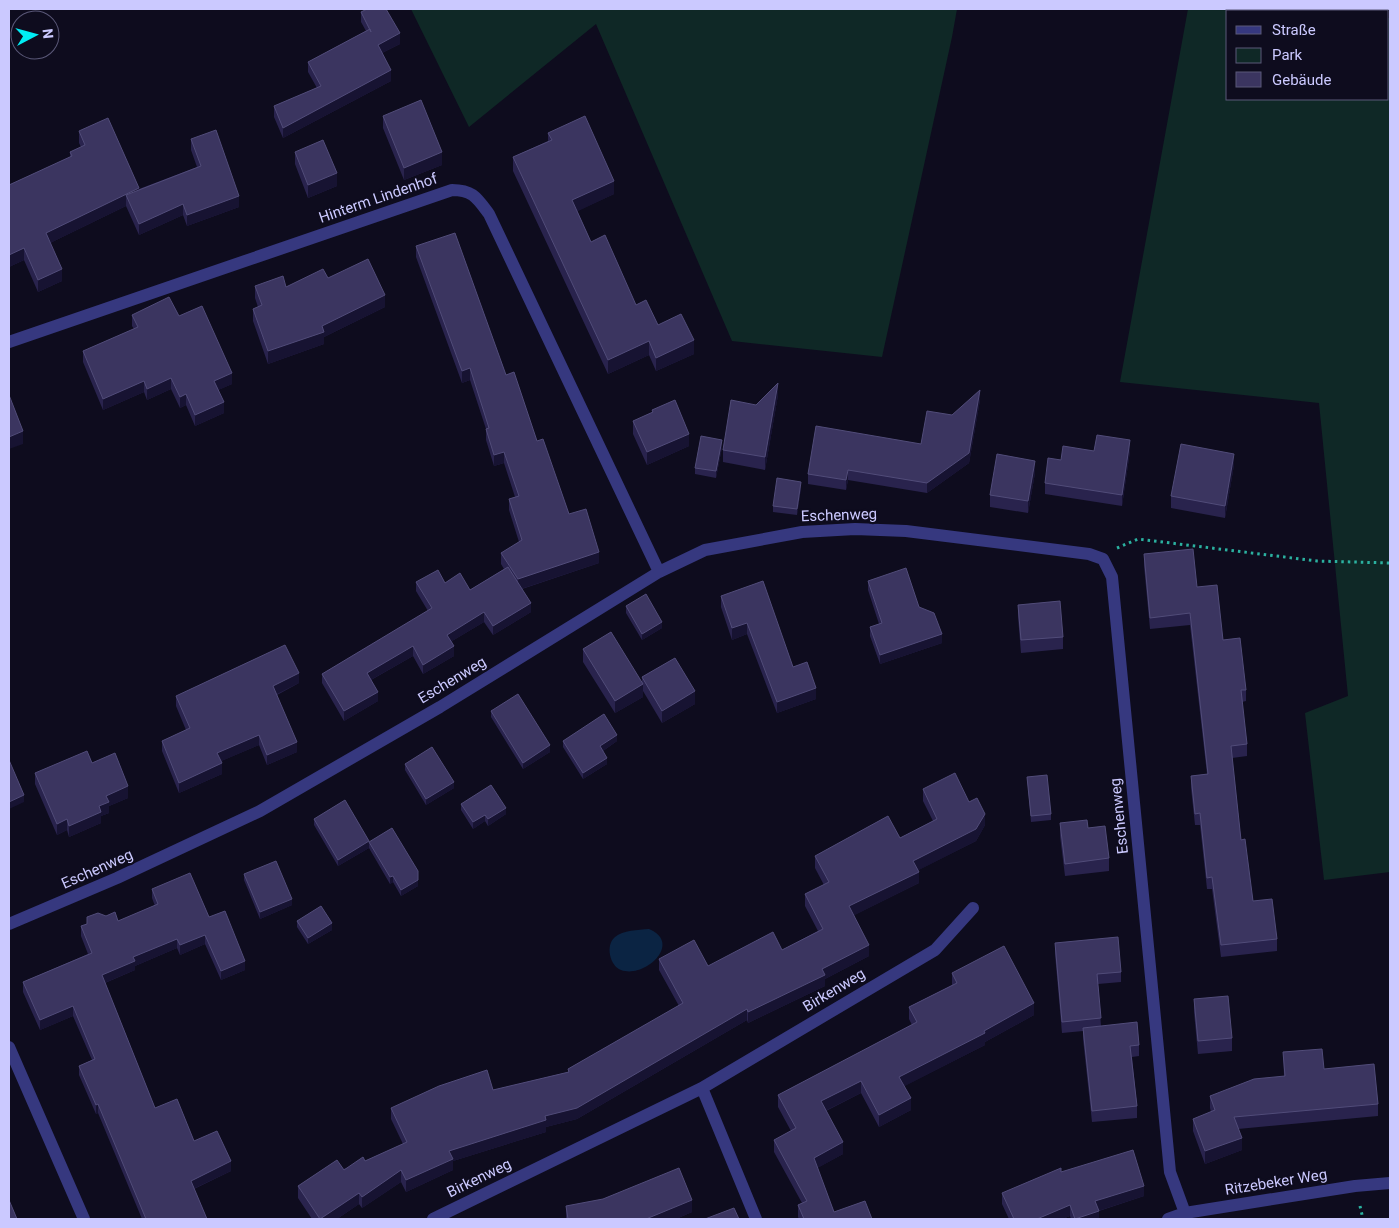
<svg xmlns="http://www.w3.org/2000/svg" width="1399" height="1228" viewBox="0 0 1399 1228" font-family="Roboto,sans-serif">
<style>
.green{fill:#0f2826}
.water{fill:#0b2443}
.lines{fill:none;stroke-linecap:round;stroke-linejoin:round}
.path{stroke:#2bb1a0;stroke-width:3;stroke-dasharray:2.5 4;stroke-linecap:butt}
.minor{stroke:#36387f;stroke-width:12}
.wall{fill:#29234d}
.shaded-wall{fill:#171332}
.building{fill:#3b3560;stroke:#514c79}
.labels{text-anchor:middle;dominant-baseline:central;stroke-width:4.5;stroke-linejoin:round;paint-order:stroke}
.street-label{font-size:15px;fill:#cbc9ff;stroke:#0e0c1e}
</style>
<rect width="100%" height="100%" fill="#0e0c1e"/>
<!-- green -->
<path class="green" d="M411 9H957L952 37 882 357 732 341 596 24 469 127Z
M1188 9H1334L1349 11H1228V99H1388V18H1390V872L1324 880 1305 713 1348 696 1319 403 1120 382Z"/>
<!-- water -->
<path class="water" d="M649 929C683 943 645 979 621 970 610 966 605 945 615 937 623 930 638 930 649 929Z"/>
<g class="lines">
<!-- path -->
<path class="path" d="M1117 548 1138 539 1317 561 1390 563
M1360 1206 1363 1219"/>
<!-- minor -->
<path class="minor" d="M9 342 452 190C473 190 477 198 489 214L659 572
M9 924 117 878 260 811 440 707 659 572 705 550 802 532 855 529 906 531 1089 554 1103 559 1112 577 1170 1172 1185 1213
M9 1047 84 1219
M702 1088 756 1219
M433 1219 702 1088 935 950 973 908
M1168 1219 1185 1213 1355 1186 1390 1183"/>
</g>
<!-- wall -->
<path class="wall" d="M361 12 400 44 382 53 391 81 283 138 274 117V106L317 88 308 72V62L366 31 361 22Z
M383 116 442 165 404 180 383 128Z
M79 131 139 189 197 167 191 150V139L239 207 187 226 183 215 139 235 126 206 50 243 62 281 38 292 24 260 9 267V185L70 157V152L81 147 79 143Z
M548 133 614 194 577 211 591 242 636 305 658 325 694 354 656 371 649 355 608 374 513 171V157L548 141Z
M295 152 337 186 308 198 295 164Z
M416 246 506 375 537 441 569 514 599 563 522 589 531 612 493 635 484 622 452 641 454 656 423 674 413 656 371 680 378 701 344 721 322 683V674L428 611 416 591V582L445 583 470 590 504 569 501 564V553L519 542 509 510V499L515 497 504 463 494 466 486 440V429L470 380 462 383 416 257Z
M328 278 385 307 324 337V344L268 364 253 321V309L258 307 255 298V286L286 287Z
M132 315 179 316 232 384 218 390 224 413 195 426 186 405 180 408 171 389 147 400 144 392 103 410 83 362V351L134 329 132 326Z
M778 395 765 470 723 462V450L756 405Z
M980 400 969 463 927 493 848 480 846 490 808 484V474L921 444 952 415Z
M652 410 689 446 647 465 633 434V421L652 413Z
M722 447 716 478 695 474V468Z
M1130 451 1122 506 1045 494V483L1061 460Z
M1234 465 1225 518 1171 508V496Z
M1035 473 1028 513 990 507V495Z
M801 488 797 515 773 512V506Z
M1144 554 1197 587 1223 640 1246 690V701L1242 702 1247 744V756L1232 758 1241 840 1253 901 1277 939V951L1221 957 1212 889H1207L1200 825H1195L1191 788V776L1207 774 1190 625 1150 629 1144 566Z
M868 581 919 607 942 643 880 664 870 636V627L879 624 868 590Z
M721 596 793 667 816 699 777 713 747 634 732 640 721 607Z
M1018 605 1063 637V649L1021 653 1018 617Z
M626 606 662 628 642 640 626 613Z
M583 649 642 683V677L695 704 662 723 643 691V697L615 713 583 662Z
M299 683 277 695 297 752 267 765 259 745 221 761 222 774 179 793 162 751V741L186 730 176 706V696Z
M491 711 550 752 523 769 491 717Z
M563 741H617L603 751 607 764 583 779 563 747Z
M92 763 128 798 109 806V813L101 816V823L69 837 67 830 57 835 35 784V773Z
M405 764 454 788 426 805 405 770Z
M1027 777 1051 814V820L1031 822Z
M923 789 969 802 985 825 976 841 918 870 919 883 854 915 869 956 825 979V986L748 1023 747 1020 577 1119 546 1127V1132L453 1161V1170L406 1192 401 1182 362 1208 359 1204 337 1219H312L298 1198V1186L365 1161 403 1144 391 1119V1108L493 1090 568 1072V1069L679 1006 659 970V959L708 966 782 950 818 931 805 906V894L824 885 815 868V856L900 838 933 821 923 801Z
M461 804 506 814 488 826 485 821 473 829 461 810Z
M314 819 369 848 338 866 314 825Z
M1060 823 1088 828 1109 858V871L1065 876 1060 836Z
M369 842 418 886 401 896 393 882 390 884 369 848Z
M244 874 292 905 260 919 244 880Z
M152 889 209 917 245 970 221 980 205 944 180 955 177 948 135 966V970L105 983 155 1108 194 1141 231 1171 194 1189 207 1219H142L98 1113 96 1114 79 1075V1066L92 1060 73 1016 40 1030 23 992V982L88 954 81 936V926L118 921 155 906 152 898Z
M297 921 332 930 308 944 297 927Z
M1055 943 1121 972V982L1098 984 1101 1026 1139 1045V1056L1132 1057 1137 1106V1118L1092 1122 1083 1039V1031L1062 1033 1055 954Z
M952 973 1034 1015 985 1042V1045L904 1086 911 1110 879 1127 861 1093 826 1111 843 1154 817 1168 834 1212 872 1219H799L798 1217V1205L802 1203 774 1152V1140L791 1131 778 1107V1095L912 1025 909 1019V1007L952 985Z
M1194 999 1232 1038V1051L1198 1054 1194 1012Z
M1283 1052 1324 1069 1378 1104V1116L1238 1129 1242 1150 1205 1164 1193 1131V1119L1211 1112 1210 1108V1096L1284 1076Z
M1061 1172 1144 1196 1099 1211V1219H1071L1070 1216 1062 1219H1009L1002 1204V1193Z
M566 1206 692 1212 676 1219H566Z"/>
<!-- shaded-wall -->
<path class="shaded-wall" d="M400 33V44L378 55V45Z
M391 70V81L283 138V128Z
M442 152V165L404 180V168Z
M337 173V186L308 198V185Z
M614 181V194L572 214V200Z
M139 188V199L126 195V206L46 245V233Z
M239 196V207L187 226V215Z
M183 204V215L139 235V224Z
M24 248V260L9 267V255Z
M62 269V281L38 292V280Z
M385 295V307L324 337V344L268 364V351Z
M694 340V354L656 371V358Z
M649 341V355L608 374V360Z
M470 368V380L462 383V371Z
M232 373V384L214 392V381Z
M171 378V389L147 400V389Z
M144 381V392L103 410V399Z
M778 383V395L765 470V457Z
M980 390V400L969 463 927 493V483Z
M186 394V405L180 408V397Z
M224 402V413L195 426V415Z
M23 431V444L9 449V437Z
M689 434V446L647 465V452Z
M722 440V447L716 478V471Z
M1130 440V451L1122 506V495Z
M504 452V463L494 466V455Z
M1234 454V465L1225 518V506Z
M1035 461V473L1028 513V501Z
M848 470V480L846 490V480Z
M801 482V488L797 515V509Z
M599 552V563L518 590V579Z
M531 603V612L493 635V626Z
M484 612V622L447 644V635Z
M662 622V628L642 640V634Z
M747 623V634L732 640V628Z
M942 634V643L880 664V655Z
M413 646V656L367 682V673Z
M454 646V656L423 674V665Z
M299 673V683L273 696V686Z
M643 684V697L615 713V701Z
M816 688V699L777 713V702Z
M695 691V704L662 723V711Z
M378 692V701L344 721V711Z
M259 735V745L217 763V753Z
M617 735V741L600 753V746Z
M297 742V752L267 765V755Z
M550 745V752L523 769V763Z
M607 758V764L583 779V773Z
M222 763V774L179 793V783Z
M454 782V788L426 805V799Z
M128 786V798L109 806V813L101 816V823L69 837V826L99 806 106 796Z
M24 795V802L9 809V802Z
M506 808V814L488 826V819Z
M985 814V825L976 841 913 873V861Z
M485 815V821L473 829V822Z
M67 819V830L57 835V824Z
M369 841V848L338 866V860Z
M919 872V883L849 918V906Z
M393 876V882L390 884V877Z
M418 880V886L401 896V890Z
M292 899V905L260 919V912Z
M332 923V930L308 944V938Z
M205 935V944L180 955V945Z
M177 939V948L135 966V970L102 984V975L133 957Z
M869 945V956L825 979V986L748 1023V1012L822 969Z
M245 961V970L221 980V971Z
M1034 1003V1015L985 1042V1045L899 1089V1077Z
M73 1006V1016L40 1030V1020Z
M747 1009V1020L577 1119 546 1127V1132L453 1161V1170L406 1192V1180L449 1151 545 1116Z
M861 1081V1093L821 1113V1101Z
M911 1098V1110L879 1127V1115Z
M98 1104V1113L96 1114V1105Z
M9 1135H10V1146L9 1147Z
M1242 1138V1150L1205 1164V1151Z
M843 1142V1154L814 1170V1158Z
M231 1161V1171L191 1190V1181Z
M401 1170V1182L362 1208V1197Z
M1144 1186V1196L1095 1212V1201Z
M359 1193V1204L337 1219H320Z
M692 1200V1212L676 1219H646Z
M1070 1205V1216L1062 1219H1037Z
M1099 1211V1219H1075Z"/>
<!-- building -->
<path class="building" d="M367 9H386L400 33 378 45 391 70 283 128 274 106 321 86 308 62 370 29 371 32 361 12Z
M421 100 442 152 404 168 383 116Z
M585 116 614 181 572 200 591 242 605 235 636 305 646 300 658 325 681 314 694 340 656 358 649 341 608 360 513 157 552 140 548 133Z
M108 118 139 188 46 233 62 269 38 280 24 248 9 255V185L72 156 70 152 85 145 79 131Z
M216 130 239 196 187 215 183 204 139 224 126 195 201 166 191 139Z
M323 140 337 173 308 185 295 152Z
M455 233 506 375 514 372 537 441 543 439 569 514 586 509 599 552 518 579 501 553 522 540 509 499 519 496 504 452 494 455 486 429 489 428 470 368 462 371 416 246Z
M368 259 385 295 322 326 324 332 268 351 253 309 262 305 255 286 283 276 286 287 323 269 328 278Z
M169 297 179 316 202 306 232 373 214 381 224 402 195 415 186 394 180 397 171 378 147 389 144 381 103 399 83 351 138 327 132 315Z
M778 383 765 457 723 450 731 400 756 405Z
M980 390 969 453 927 483 848 470 846 480 808 474 816 426 921 444 927 411 952 415Z
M9 395 23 431 9 437Z
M675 400 689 434 647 452 633 421 653 412 652 410Z
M1097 435 1130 440 1122 495 1045 483 1048 458 1061 460 1063 446 1094 451Z
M701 436 722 440 716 471 695 468Z
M1181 444 1234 454 1225 506 1171 496Z
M997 454 1035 461 1028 501 990 495Z
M777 478 801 482 797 509 773 506Z
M1193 549 1197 587 1217 585 1223 640 1240 638 1246 690H1241L1247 744 1231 746 1241 840 1245 839 1253 901 1272 899 1277 939 1221 945 1212 877 1207 878 1200 813 1195 814 1191 776 1208 774 1190 613 1150 618 1144 554Z
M508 567 531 603 493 626 484 612 447 635 454 646 423 665 413 646 367 673 378 692 344 711 322 674 432 608 416 582 438 570 445 583 460 573 470 590Z
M906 568 919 607 934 613 942 634 880 655 870 627 882 623 868 581Z
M763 581 793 667 807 662 816 688 777 702 747 623 732 628 721 596Z
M646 594 662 622 642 634 626 606Z
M1060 601 1063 637 1021 640 1018 605Z
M611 632 643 684 615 701 583 649Z
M285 645 299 673 273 686 297 742 267 755 259 735 217 753 222 763 179 783 162 741 190 728 176 696Z
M675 658 695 691 662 711 642 677Z
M518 694 550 745 523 763 491 711Z
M604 714 617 735 600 746 607 758 583 773 563 741Z
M432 747 454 782 426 799 405 764Z
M87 751 92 763 115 753 128 786 106 796 109 802 99 806 101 812 69 826 67 819 57 824 35 773Z
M9 760 24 795 9 802Z
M955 773 969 802 977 798 985 814 976 829 913 861 919 872 849 906 869 945 822 969 825 975 748 1012 747 1009 577 1108 545 1116 546 1120 449 1151 453 1159 406 1180 401 1170 362 1197 359 1193 320 1219 298 1186 337 1160 344 1170 363 1157 365 1161 407 1142 391 1108 439 1086 487 1070 493 1090 569 1072 568 1069 683 1003 659 959 694 940 708 966 773 932 782 950 823 929 805 894 829 882 815 856 888 816 900 838 937 819 923 789Z
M1047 775 1051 814 1031 816 1027 777Z
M491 785 506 808 488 819 485 815 473 822 461 804Z
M345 800 369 841 338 860 314 819Z
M1087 820 1088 828 1105 826 1109 858 1065 864 1060 823Z
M392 828 418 871V880L401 890 393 876 390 877 369 842Z
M276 861 292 899 260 912 244 874Z
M190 873 209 917 225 911 245 961 221 971 205 935 180 945 177 939 133 957 135 961 102 975 155 1108 177 1099 194 1141 217 1131 231 1161 191 1181 207 1219H146L98 1104 96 1105 79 1066 95 1059 73 1006 40 1020 23 982 92 953 81 926 87 924V917L98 913 106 916 115 912 118 921 158 904 152 889Z
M321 906 332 923 308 938 297 921Z
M1118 937 1121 972 1097 974 1101 1018 1062 1022 1055 943Z
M1004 946 1034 1003 984 1031 985 1033 899 1077 911 1098 879 1115 861 1081 821 1101 843 1142 814 1158 834 1212 865 1201 872 1219H804L798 1205 807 1201 774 1140 796 1128 778 1095 917 1022 909 1007 957 983 952 973Z
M1228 996 1232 1038 1198 1041 1194 999Z
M1137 1022 1139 1045 1130 1046 1137 1106 1092 1111 1083 1028Z
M1322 1049 1324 1069 1374 1064 1378 1104 1234 1117 1242 1138 1205 1151 1193 1119 1215 1110 1210 1096 1254 1079 1285 1076 1283 1052Z
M1133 1150 1144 1186 1095 1201 1099 1211 1075 1219 1070 1205 1037 1219H1014L1002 1193 1061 1168V1172Z
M679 1168 692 1200 646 1219H568L566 1206 603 1199Z
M9 1200 17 1219H9Z
M734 1208 739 1219H705Z"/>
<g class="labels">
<!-- street labels -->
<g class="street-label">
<text transform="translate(378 198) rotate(-19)">Hinterm Lindenhof</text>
<text transform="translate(839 515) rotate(-2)">Eschenweg</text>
<text transform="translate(452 680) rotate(-31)">Eschenweg</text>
<text transform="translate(1119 816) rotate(-96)">Eschenweg</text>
<text transform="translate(97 869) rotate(-24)">Eschenweg</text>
<text transform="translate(834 990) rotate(-31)">Birkenweg</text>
<text transform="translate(479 1178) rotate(-26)">Birkenweg</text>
<text transform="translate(1276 1182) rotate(-9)">Ritzebeker Weg</text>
</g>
</g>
<!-- border -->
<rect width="1399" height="1228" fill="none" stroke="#cbc9ff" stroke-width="20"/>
<!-- legend -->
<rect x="1226" y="10" width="162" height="90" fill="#0e0c1e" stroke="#5a5878"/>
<rect x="1236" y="26" width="25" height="8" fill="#36387f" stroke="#5a5878"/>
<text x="1272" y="35" font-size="15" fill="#cbc9ff">Straße</text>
<rect x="1236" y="48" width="25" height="15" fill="#0f2826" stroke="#5a5878"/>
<text x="1272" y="60" font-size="15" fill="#cbc9ff">Park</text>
<rect x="1236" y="72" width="25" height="15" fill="#3b3560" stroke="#5a5878"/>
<text x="1272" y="85" font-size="15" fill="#cbc9ff">Gebäude</text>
<!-- north arrow -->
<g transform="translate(35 35) rotate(84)"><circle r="24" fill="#0e0c1e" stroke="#5a5878"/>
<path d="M0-4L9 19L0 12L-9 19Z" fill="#00edf4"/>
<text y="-8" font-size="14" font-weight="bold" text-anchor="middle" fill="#cbc9ff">N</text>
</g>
</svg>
